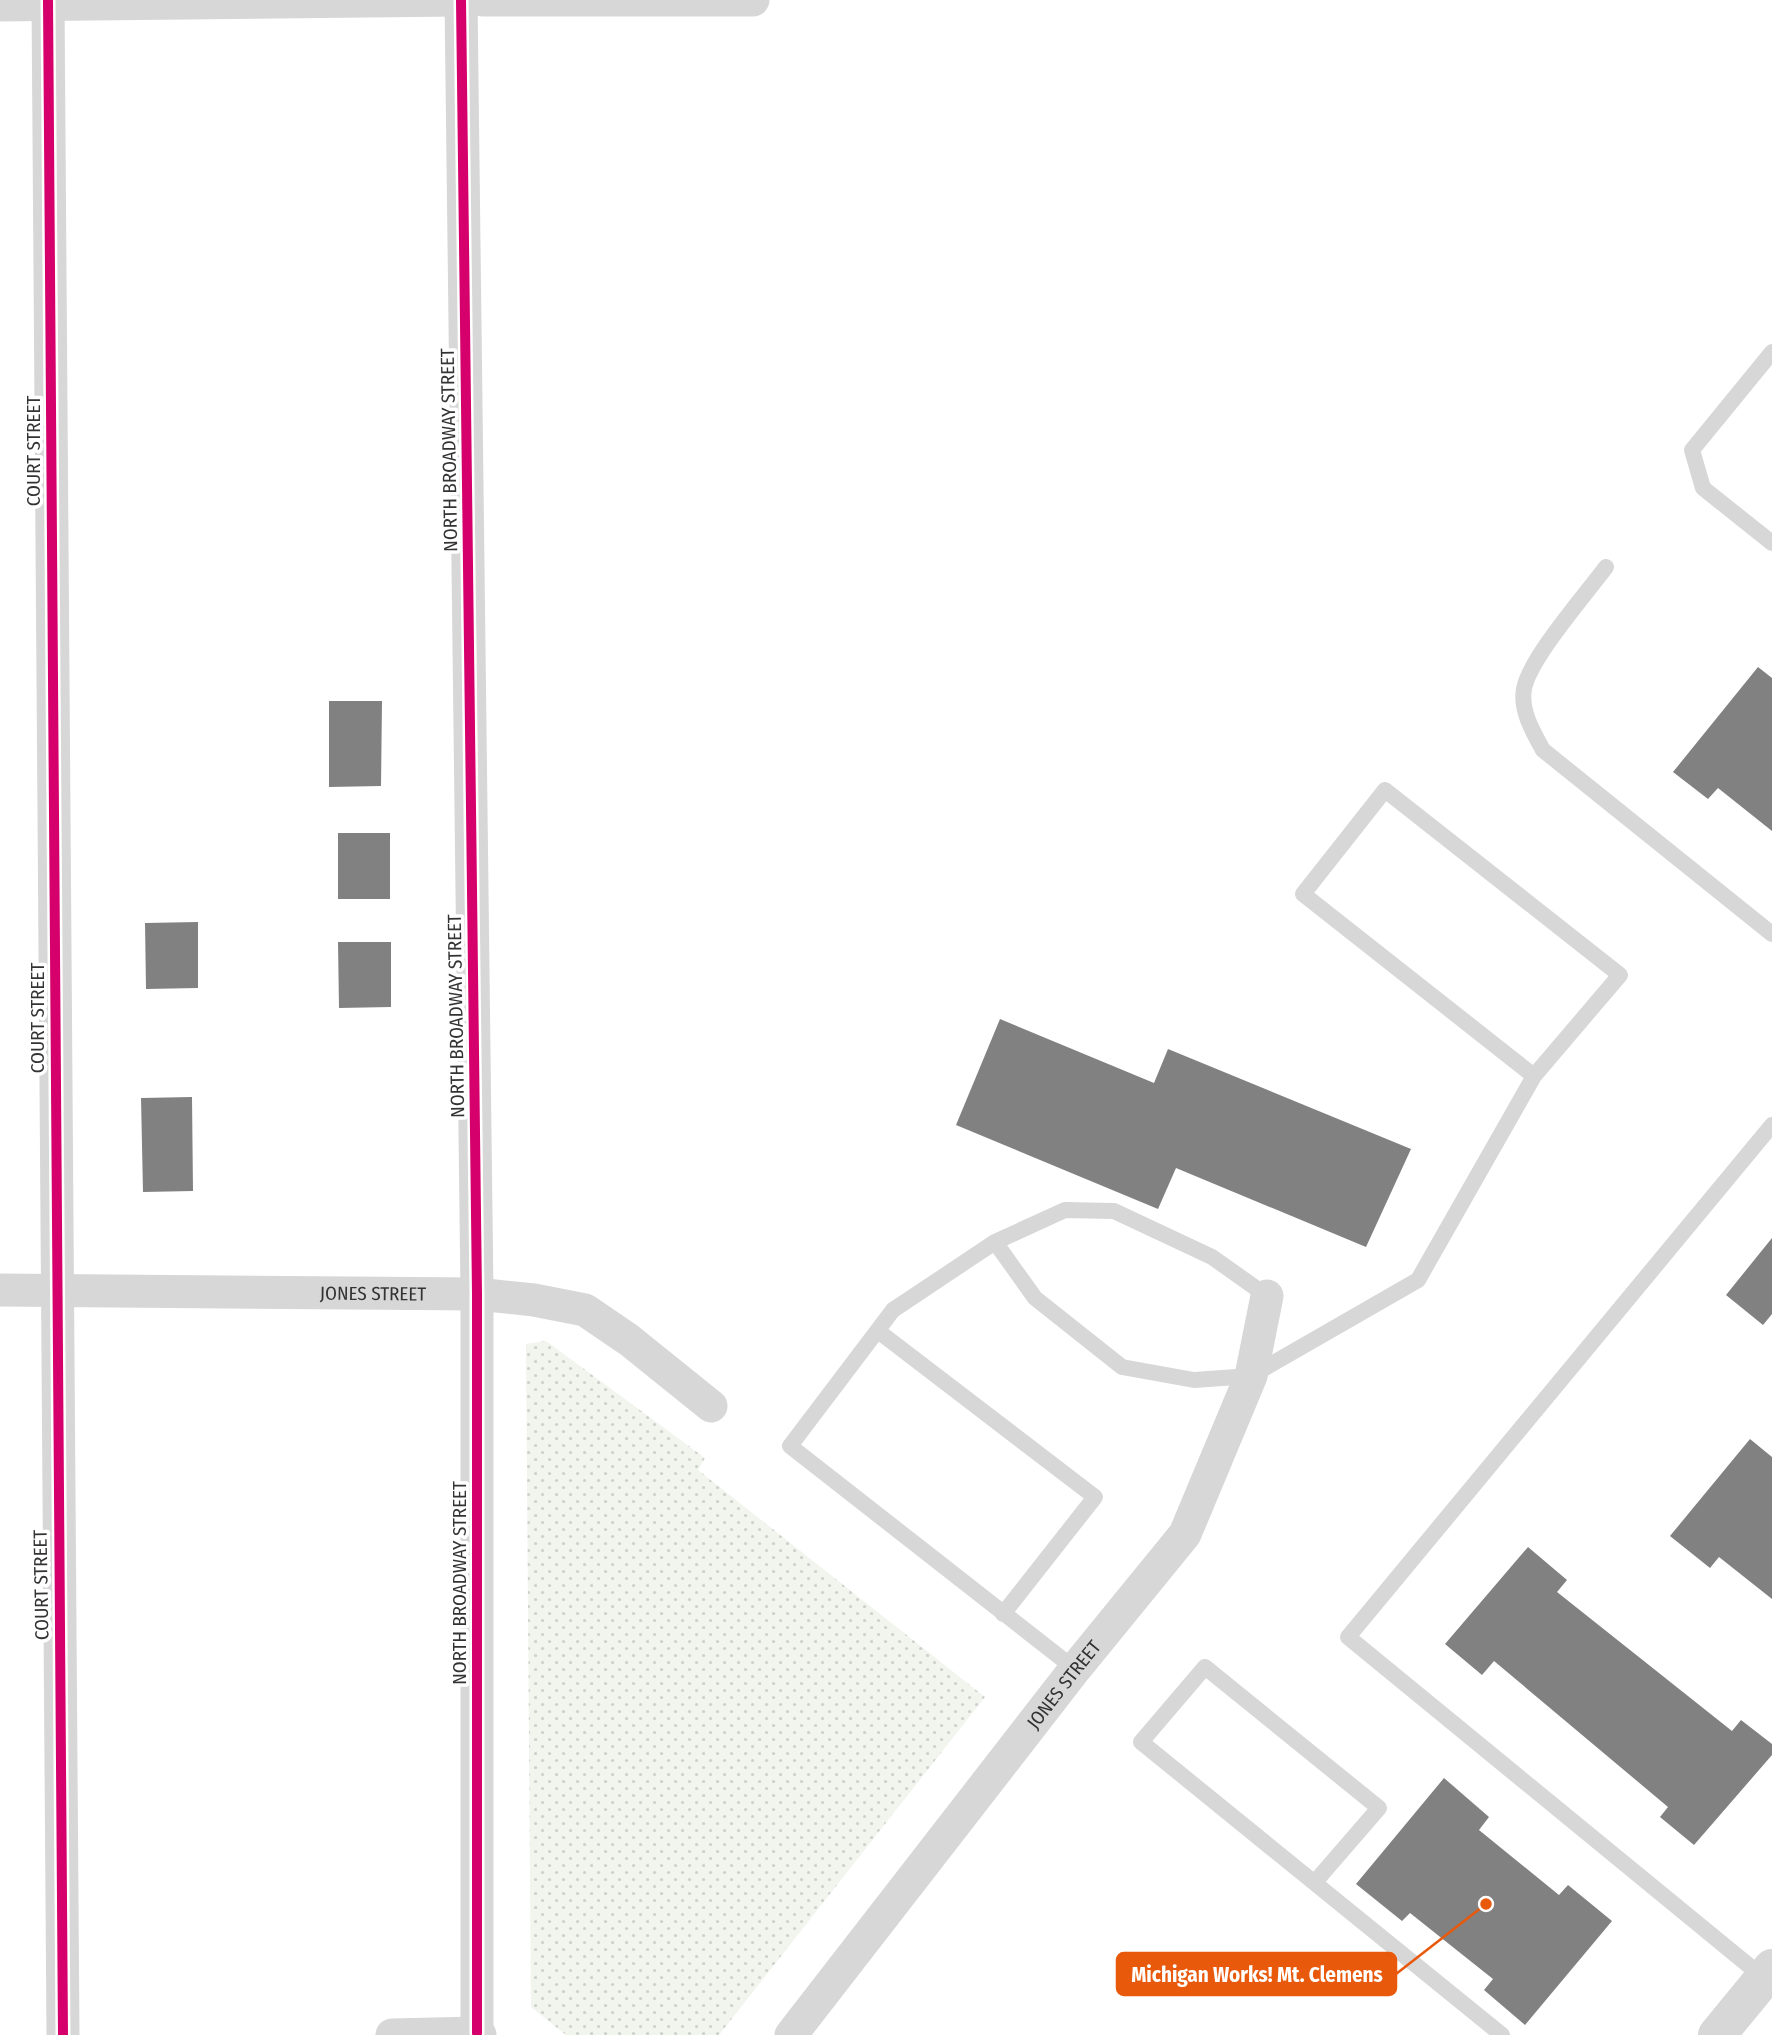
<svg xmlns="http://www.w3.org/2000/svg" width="1772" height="2035" viewBox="0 0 1772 2035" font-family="'Fira Sans Condensed',sans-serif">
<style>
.grass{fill:url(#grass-dots)}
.building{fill:#818181}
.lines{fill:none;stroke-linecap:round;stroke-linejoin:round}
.service{stroke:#d7d7d7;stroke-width:16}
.minor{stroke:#d7d7d7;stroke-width:33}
.tertiary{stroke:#d7d7d7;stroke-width:38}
.cycleway-casing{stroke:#fff;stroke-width:15}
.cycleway{stroke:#d6006c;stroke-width:10}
.labels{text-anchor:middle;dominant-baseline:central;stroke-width:7;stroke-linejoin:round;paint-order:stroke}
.street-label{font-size:19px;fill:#333;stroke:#fff}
.leader{fill:none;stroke:#e8590c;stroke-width:2.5}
.callout-dot{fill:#e8590c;stroke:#fff;stroke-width:2.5}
.callout{fill:#e8590c;stroke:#e8590c;stroke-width:2.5}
.callout-label{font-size:21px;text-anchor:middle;font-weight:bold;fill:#fff}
</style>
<defs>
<pattern id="grass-dots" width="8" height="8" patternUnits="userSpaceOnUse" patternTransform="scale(1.75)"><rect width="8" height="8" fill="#f1f5ed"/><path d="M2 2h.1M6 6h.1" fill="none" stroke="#cfd2cc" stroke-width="1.8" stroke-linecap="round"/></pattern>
</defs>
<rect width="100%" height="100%" fill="#fff"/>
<!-- grass -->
<path class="grass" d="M546 1341 705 1458 698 1470 985 1697 719 2035H566L531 2007 526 1344Z"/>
<!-- building -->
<path class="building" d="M1758 667 1772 678V831L1718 788 1708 799 1673 772Z
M329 701H382L381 786 329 787Z
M338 833H390V899H338Z
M198 922V988L146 989 145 923Z
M338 942H391V1007L339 1008Z
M1000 1019 1154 1083 1168 1049 1411 1149 1366 1247 1176 1168 1158 1209 956 1125Z
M192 1097 193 1191 143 1192 141 1098Z
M1772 1238V1314L1763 1325 1726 1295Z
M1750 1439 1772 1457V1599L1719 1557 1710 1568 1670 1536Z
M1528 1547 1567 1580 1557 1592 1732 1731 1741 1720 1772 1744V1755L1694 1845 1660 1817 1668 1807 1494 1661 1482 1675 1445 1644Z
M1444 1778 1489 1817 1479 1830 1559 1895 1568 1885 1612 1921 1525 2025 1484 1990 1493 1979 1410 1913 1402 1921 1356 1884Z"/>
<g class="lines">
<!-- service -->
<path class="service" d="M1772 352 1692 450 1703 488 1772 543
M1606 567C1586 594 1529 659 1524 689 1520 710 1533 732 1543 750L1772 934
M995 1242 1035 1298 1122 1367 1194 1380 1251 1376 1418 1280 1534 1076 1620 975 1385 790 1303 894 1534 1076
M878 1331 1095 1497 1003 1614
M1075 1669 790 1446 893 1310 995 1242 1065 1210 1114 1211 1212 1257 1267 1296
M1315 1882 1379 1808 1205 1667 1141 1742 1502 2035
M1764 1978 1348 1637 1772 1125"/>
<!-- minor -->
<g class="minor">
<path d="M48 0 63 2035"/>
<path d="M461 0 477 1294V2033"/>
<path d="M483 0H753"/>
<path d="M0 5 459 0"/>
<path id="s1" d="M0 1290 477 1294 534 1300 585 1310 629 1340 711 1406"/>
<path d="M392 2035 477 2033 480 2035"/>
<path id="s2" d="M791 2035 1075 1669 1185 1534 1251 1376 1267 1296"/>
</g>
<!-- tertiary -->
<path class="tertiary" d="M1717 2035 1772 1968"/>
<!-- cycleway casing -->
<g class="cycleway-casing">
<path id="cycleway" d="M48 0 63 2035
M461 0 477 1294V2033"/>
</g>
<!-- cycleway -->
<use href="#cycleway" class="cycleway"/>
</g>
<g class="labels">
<!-- street labels -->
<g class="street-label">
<text transform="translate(449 450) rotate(-91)">NORTH BROADWAY STREET</text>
<text transform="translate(33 451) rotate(-90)">COURT STREET</text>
<text transform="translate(456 1016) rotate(-91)">NORTH BROADWAY STREET</text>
<text transform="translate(37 1018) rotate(-90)">COURT STREET</text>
<text stroke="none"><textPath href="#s1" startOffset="373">JONES STREET</textPath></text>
<text transform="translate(459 1583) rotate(-90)">NORTH BROADWAY STREET</text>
<text transform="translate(41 1585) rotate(-91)">COURT STREET</text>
<text stroke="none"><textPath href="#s2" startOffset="444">JONES STREET</textPath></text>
</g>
</g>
<!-- callouts -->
<path class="leader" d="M1486 1904L1396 1974"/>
<circle class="callout-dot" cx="1486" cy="1904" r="7"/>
<rect class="callout" x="1117" y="1953" width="279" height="42" rx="7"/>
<g class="callout-label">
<text x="1257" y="1982">Michigan Works! Mt. Clemens</text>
</g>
</svg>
